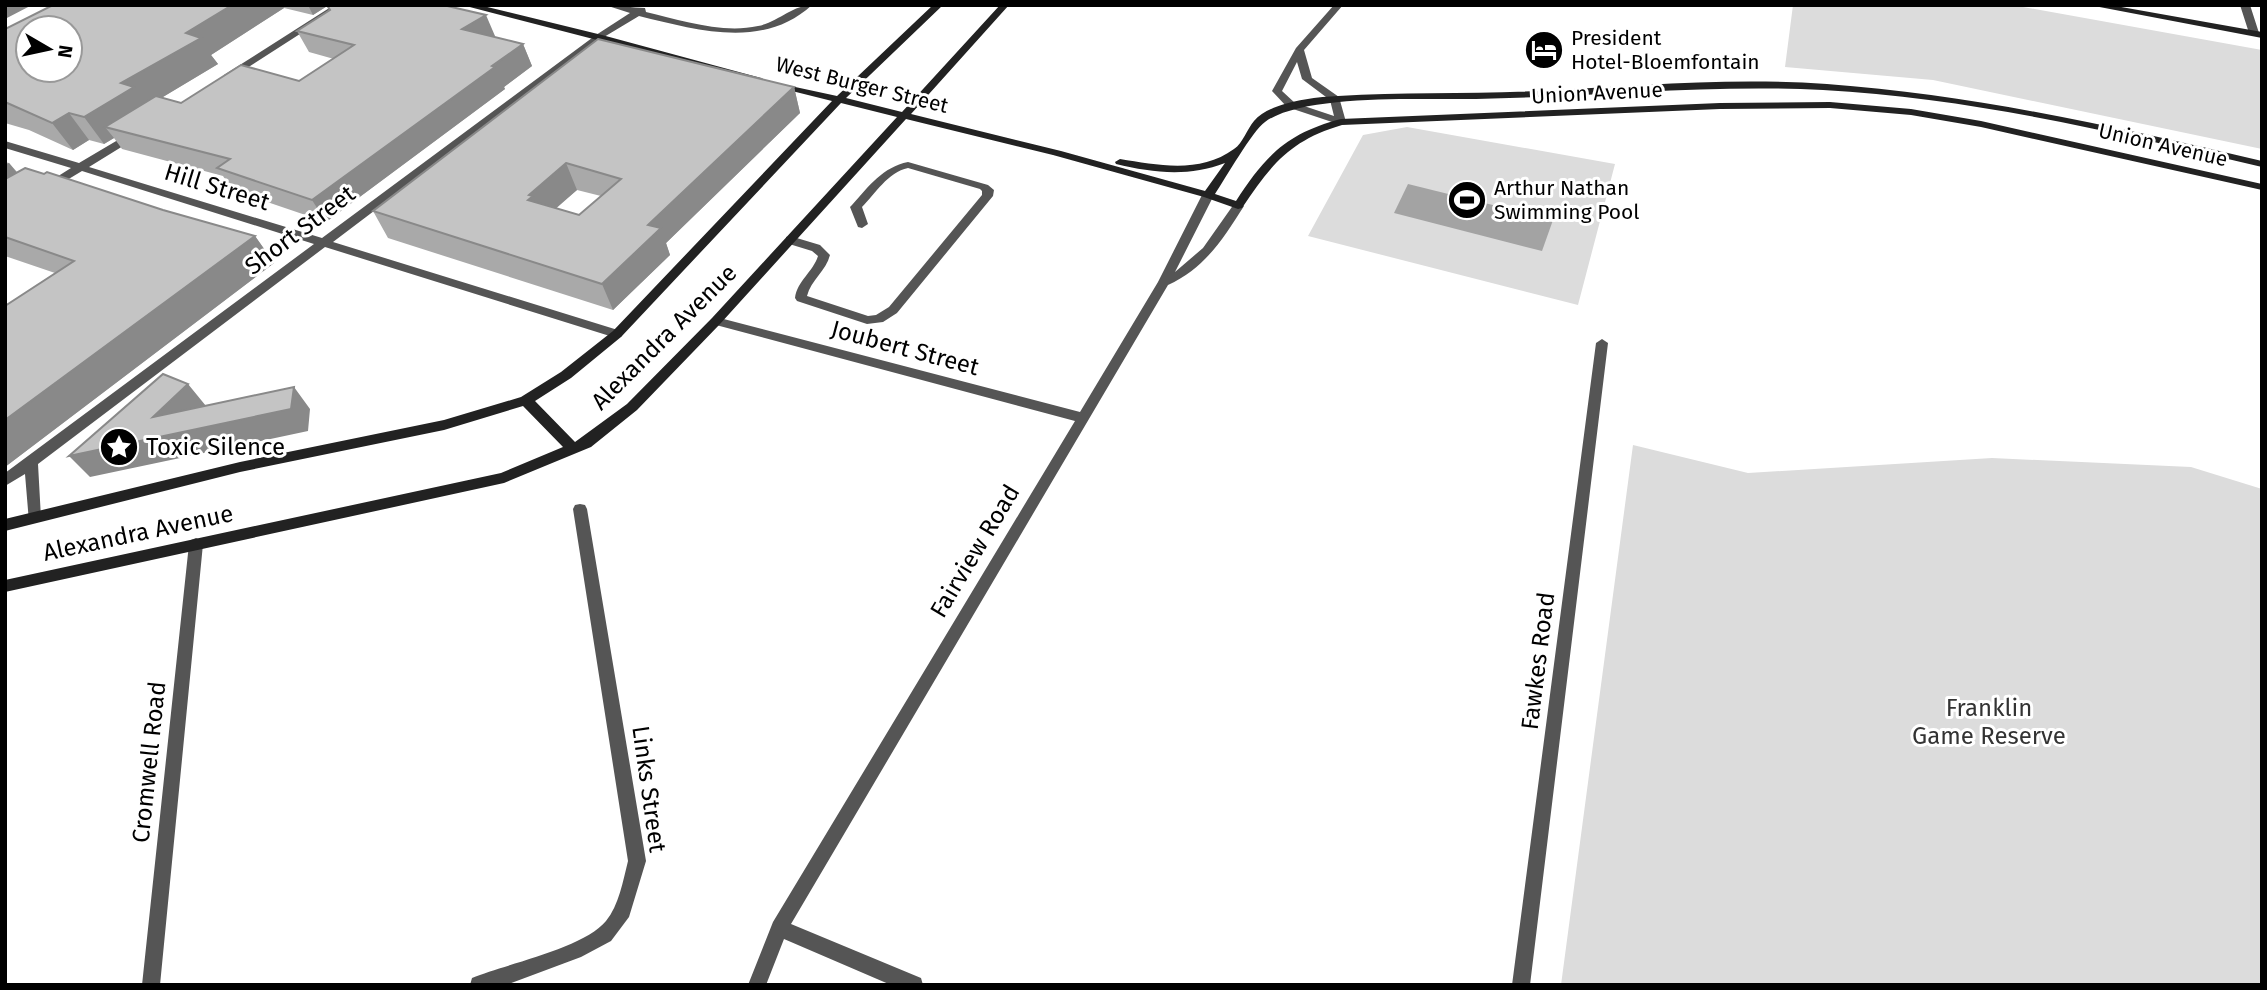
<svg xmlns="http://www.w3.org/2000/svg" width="2267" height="990" viewBox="0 0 2267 990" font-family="'Fira Sans',sans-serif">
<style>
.green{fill:#dcdcdc}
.water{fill:#a3a3a3}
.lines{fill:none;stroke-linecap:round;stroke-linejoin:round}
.lane{fill:#555;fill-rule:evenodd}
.street{fill:#555;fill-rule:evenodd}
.secondary{fill:#222;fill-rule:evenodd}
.wall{fill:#a9a9a9;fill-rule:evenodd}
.shaded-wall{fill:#898989}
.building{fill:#c4c4c4;stroke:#898989;stroke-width:2;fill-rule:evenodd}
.labels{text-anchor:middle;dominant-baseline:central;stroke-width:6;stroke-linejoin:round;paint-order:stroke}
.far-poi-label{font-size:21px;fill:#000;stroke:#fff;text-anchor:start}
.far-street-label{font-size:21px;fill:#000;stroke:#fff}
.street-label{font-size:24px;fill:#000;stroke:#fff}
.poi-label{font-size:24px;fill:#000;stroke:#fff;text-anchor:start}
.park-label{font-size:24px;fill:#333;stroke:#fff}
</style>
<rect width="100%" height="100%" fill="#fff"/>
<!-- green -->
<path class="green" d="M1793 5H2012L2262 50V149L1933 80 1785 67Z
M1407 127 1615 164 1578 305 1308 236 1363 135Z
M1633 445 1748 473 1992 458 2191 467 2262 489V985H1561Z"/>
<!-- water -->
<path class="water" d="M1408 184 1553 220 1542 251 1394 213Z"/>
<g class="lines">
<!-- lane -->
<path class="lane" d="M605 5C619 5 632 8 645 8L646 12C680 20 722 34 758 26 778 22 793 5 812 5 763 50 697 30 639 16L599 40 594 37 596 35 630 13Z
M908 162 988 185 994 190 993 196 897 313 883 322 867 324 797 301 795 298C797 281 813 272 818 256L812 251 786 243V237L790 236 820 245 830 255C826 271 811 280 807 296L868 316 876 315 889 307 982 195V191L980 189 908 168C888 172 875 194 862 207L868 224 862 228 858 227 850 207 852 205C869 186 883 167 908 162Z"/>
<!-- street -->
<path class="street" d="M334 5H345L233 77 224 75Z
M1334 5H1343L1304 50 1312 78 1339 97 1346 122 1341 125 1287 107 1272 91 1296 48ZM1297 62 1302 79 1330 100 1334 116 1295 103 1282 91Z
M2240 5H2250L2259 33 2257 35 2249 33Z
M596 35 604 37 333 242 621 331 623 334 621 337H613L325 247 38 464 41 518 39 522H29L25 474 5 486V473L314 244 82 171 52 189H44V185L71 168 5 148V141L79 163 128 134H136V138L89 167 322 238Z
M1208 192 1214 195 1175 272 1203 248 1234 204H1242L1244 206C1223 239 1205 268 1168 285L791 924 921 978 923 985H891L784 939 766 985H748L773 922 1075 421 716 325 710 321 716 317 1080 412 1158 282 1202 195Z
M1602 339 1608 343 1530 985H1512L1596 343Z
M580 504 585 505 587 509 646 861 629 917 611 941 581 957 506 985H470L472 978C506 964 584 948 606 921 619 905 623 881 628 861L573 509 575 505Z
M196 538 201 540 203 544 160 985H142L189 544 191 540Z"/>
<!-- secondary -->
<path class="secondary" d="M462 5H479L602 35 761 78 756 81Z
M933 5H943L846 98 902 112 1000 5H1009L911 114 1061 151 1205 191 1225 163C1189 177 1153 173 1116 164L1115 162 1120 159C1158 165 1200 174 1234 149 1243 143 1247 129 1254 121 1270 102 1314 97 1338 96 1404 92 1471 94 1538 91 1634 86 1731 77 1827 84 1975 95 2118 127 2262 161V167C2117 133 1972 98 1823 90 1707 84 1592 97 1476 99 1426 100 1304 93 1265 122 1253 130 1225 179 1215 194L1236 201C1265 156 1287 133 1341 119L1720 103 1830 102 1911 109 1981 121 2262 184V190L1981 127 1911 115 1830 108 1720 109 1342 125C1290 140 1270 166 1242 208L1238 209 1204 197 1053 155 906 119 720 324 637 410 591 447 504 483 5 592V580L501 473 563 447 523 406 444 430 240 472 5 531V519L240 462 444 420 521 397 561 372 613 331 832 101 772 86V82L837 96ZM841 103 897 117 712 318 627 404 575 442 535 401 571 378 621 337Z
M2089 5H2110L2262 32V38Z"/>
</g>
<!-- wall -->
<path class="wall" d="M53 5H453L454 8 495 36 494 37 523 44 532 66 504 87 505 89 326 222 232 190 223 176 122 149 114 138 104 144 89 140 73 150 29 130 5 123V29ZM327 6 329 10 297 31 309 52 334 59 299 81 181 103 161 98 218 64 211 55 284 8 313 15Z
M794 87 800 113 666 243 670 255 613 310 388 238 373 211ZM577 190 601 196 579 215 555 208Z
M5 162 9 163 17 172 163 210 255 236 274 263 5 467V306L55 273 5 256Z"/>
<!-- shaded-wall -->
<path class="shaded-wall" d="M5 5H32L5 19Z
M232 5H283L284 8 211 55 218 64 148 106 105 127 114 138 104 144 84 117 121 83 186 33Z
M308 5H329L313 15Z
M486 15 495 36 472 51 462 29Z
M523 44 532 66 504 87 505 89 326 222 312 200Z
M794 87 800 113 666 243 670 255 613 310 602 284 648 225Z
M69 113 89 140 73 150 52 123Z
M9 163 31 190 5 206V165Z
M566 163 577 190 544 219 528 200 529 195Z
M255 236 274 263 5 467V420Z
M188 384 206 406 294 387 310 409 308 431 90 477 69 456 153 417Z"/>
<!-- building -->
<path class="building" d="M53 5H232L186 33 201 38 121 83 134 87 84 117 69 113 52 123 5 102V29ZM28 28H70V70H28Z
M327 5H443L486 15 462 29 523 44 492 66 495 67 312 200 217 168 230 159 105 127 156 96 181 103 241 65 299 81 354 45 297 31 330 10Z
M598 39 794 87 648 225 661 228 602 284 373 211ZM566 163 621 179 579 215 528 200 533 196 529 195Z
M25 168 44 174 47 172 163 210 255 236 5 420V306L74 261 5 237V179Z
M163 374 188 384 153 417 294 387 291 409 69 456Z"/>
<!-- icons -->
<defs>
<g id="hotel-disc" transform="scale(2.0125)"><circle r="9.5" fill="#000" stroke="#fff"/><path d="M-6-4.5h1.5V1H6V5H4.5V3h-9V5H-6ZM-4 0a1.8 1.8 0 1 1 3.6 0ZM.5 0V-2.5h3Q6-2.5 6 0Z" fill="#fff"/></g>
<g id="stadium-disc" transform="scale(2.0125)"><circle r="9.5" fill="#000" stroke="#fff"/><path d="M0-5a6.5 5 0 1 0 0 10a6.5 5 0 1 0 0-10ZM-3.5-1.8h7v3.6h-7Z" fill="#fff"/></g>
<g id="sight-disc" transform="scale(2.0125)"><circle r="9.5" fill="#000" stroke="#fff"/><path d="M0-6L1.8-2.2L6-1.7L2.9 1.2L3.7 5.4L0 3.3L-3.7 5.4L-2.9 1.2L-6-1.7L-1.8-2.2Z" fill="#fff"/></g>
</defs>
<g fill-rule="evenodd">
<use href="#hotel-disc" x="1544" y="50"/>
<use href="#stadium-disc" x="1467" y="200"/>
<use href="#sight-disc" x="119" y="447"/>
</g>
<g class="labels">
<!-- far-poi labels -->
<g class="far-poi-label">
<text x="1571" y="38">President<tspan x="1571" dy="24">Hotel-Bloemfontain</tspan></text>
<text x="1494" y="188">Arthur Nathan<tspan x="1494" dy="24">Swimming Pool</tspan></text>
</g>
<!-- far-street labels -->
<g class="far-street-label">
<text transform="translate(862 85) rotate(14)">West Burger Street</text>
<text transform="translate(1597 93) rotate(-3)">Union Avenue</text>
<text transform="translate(2163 145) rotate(13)">Union Avenue</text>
</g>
<!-- street labels -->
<g class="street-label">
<text transform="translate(217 187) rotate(17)">Hill Street</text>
<text transform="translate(300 230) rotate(-37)">Short Street</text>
<text transform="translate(664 337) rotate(-45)">Alexandra Avenue</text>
<text transform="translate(905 348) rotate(15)">Joubert Street</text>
<text transform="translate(138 533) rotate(-12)">Alexandra Avenue</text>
<text transform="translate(975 551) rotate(-59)">Fairview Road</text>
<text transform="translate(1538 661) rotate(-83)">Fawkes Road</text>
<text transform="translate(149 762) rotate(-84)">Cromwell Road</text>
<text transform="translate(649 789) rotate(82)">Links Street</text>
</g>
<!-- poi labels -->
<g class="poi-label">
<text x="146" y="447">Toxic Silence</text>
</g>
<!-- park labels -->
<g class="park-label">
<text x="1989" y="708">Franklin<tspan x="1989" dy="28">Game Reserve</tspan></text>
</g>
</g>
<!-- border -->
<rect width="2267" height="990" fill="none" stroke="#000000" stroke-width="14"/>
<!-- north arrow -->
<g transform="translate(49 49) rotate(99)"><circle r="33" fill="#ffffff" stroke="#999999" stroke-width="2"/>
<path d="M0-5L12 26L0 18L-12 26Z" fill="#000000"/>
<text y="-10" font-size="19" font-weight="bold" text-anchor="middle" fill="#000000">N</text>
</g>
</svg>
